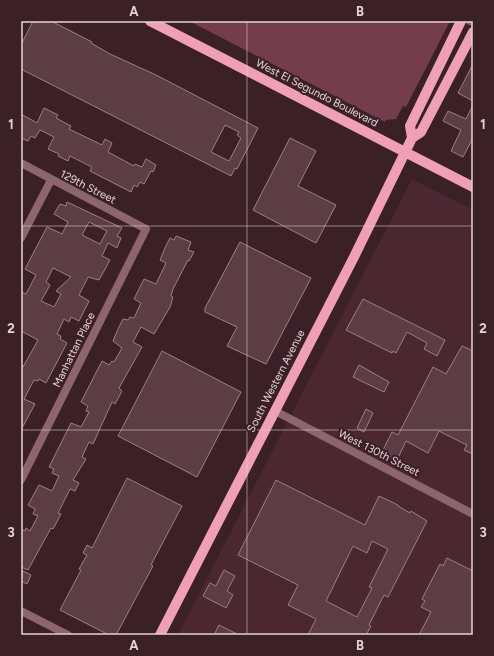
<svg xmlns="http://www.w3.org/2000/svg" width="494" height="656" viewBox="0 0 494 656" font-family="Figtree,sans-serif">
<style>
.built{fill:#4a2731}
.green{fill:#733d4d}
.building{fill:#5c3d45;stroke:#a17d86;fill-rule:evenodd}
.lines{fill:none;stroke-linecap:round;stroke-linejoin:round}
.street{stroke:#8c656f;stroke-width:8}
.primary{stroke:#f0a0b5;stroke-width:10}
.grid{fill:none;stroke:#e5d1d6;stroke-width:1;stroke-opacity:0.55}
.labels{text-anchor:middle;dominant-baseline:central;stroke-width:4;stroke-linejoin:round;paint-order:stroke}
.street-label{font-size:11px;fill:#e5d1d6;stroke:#3c2028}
.neatline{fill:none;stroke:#e5d1d6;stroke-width:1.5}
.grid-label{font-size:13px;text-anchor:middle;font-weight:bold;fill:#e5d1d6}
</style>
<rect width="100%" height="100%" fill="#3c2028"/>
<!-- built -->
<path class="built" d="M412 179 473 210V635H178Z"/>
<!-- green -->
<path class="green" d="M189 21H450L406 107 403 106 396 119 386 120 385 122Z"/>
<!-- building -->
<path class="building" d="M33 21H51L92 42 91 43 110 54 156 75 258 128 237 169 235 168 231 176 21 69V45ZM225 125 239 132 237 135 241 138 229 161 211 152Z
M473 64V101L458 93Z
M473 105V138L463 157 451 151 461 130 443 121 448 111 466 119Z
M44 108 58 115 56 118 71 126 69 129 102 145 105 139 112 143 108 152 134 166 135 164 142 167 146 159 156 165 153 172 151 171 144 184 140 182 137 187 134 185 131 192 90 171 92 167 70 156 68 161 58 156 59 154 48 149 54 137 40 130 35 138 31 136 28 141 21 138V114L37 123Z
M290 138 316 151 298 186 336 205 316 243 253 210Z
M67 202 122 228 117 236 121 238 117 248 108 243 102 256 110 260 99 280 88 277 79 295 89 301 79 321 71 317 69 322 64 319 57 334 61 336 60 339 67 343 46 383 39 379 38 381 34 380 24 399 35 404 21 430V366L23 367 38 340 21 331V292L26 294 36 275 25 269 47 227 62 234 68 222 54 214 60 204 66 206ZM89 222 107 231 100 244 82 235ZM53 268 71 277 56 291 61 294 54 307 41 301 50 285 46 282Z
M176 236 191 242 188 250 194 252 189 261 188 260 173 289 171 296 173 297 170 307 154 334 141 327 133 342 142 347 119 388 122 391 115 404 112 402 93 444 89 442 82 457 86 459 73 480 79 483 75 491 70 489 58 513 61 514 53 529 51 528 28 570 21 567V529L25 531 26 528 30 531 38 516 33 514 35 509 28 505 39 485 52 491 59 476 52 473 54 469 49 467 71 423 81 427 89 412 86 411 88 406 81 402 102 361 109 365 112 361 114 362 122 348 113 341 118 329 123 319 128 320 130 317 134 318 141 303 134 299 144 279 156 284 166 263 160 260 165 248 170 238 174 240Z
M240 242 311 278 266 364 227 346 237 327 205 312V308Z
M363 299 445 340 437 356 424 349 427 343 407 332 396 353 393 351 392 353 346 330Z
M462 346 473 351V454L464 450 467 445 439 431 428 453 406 441 397 460 382 452 392 432 398 435 433 367 446 374Z
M162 351 241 392 197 477 118 436Z
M359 365 389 382 384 392 353 377Z
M366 409 373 413 364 432 357 428Z
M127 478 182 506 151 565 153 566 116 635H109L60 610 81 570 79 569 87 555 83 553 87 545 92 548Z
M276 480 365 525 379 496 398 505V506L410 513 411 511 427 521 388 597 384 595 369 625 371 626 366 635H308L316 619 288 605 298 585 238 555ZM372 541 388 549 369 587 372 588 357 617 326 601 353 546 367 553Z
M447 558 473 571V635H419L431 612 421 607 425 601 422 599 440 564 443 566Z
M224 570 235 576 227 591 233 595 226 608 203 596 210 583 216 586Z
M23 571 31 575 27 584 21 581Z
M219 625 239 635H214Z"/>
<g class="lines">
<!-- street -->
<path class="street" d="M470 21 473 22
M21 163 146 229 21 480
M21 238 51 180
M275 411 473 514
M21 611 68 635"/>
<!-- primary -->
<path class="primary" d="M150 21 473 187
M412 138 410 126 461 21
M160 635 354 257 412 138 421 132 473 32"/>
</g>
<!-- grid -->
<path class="grid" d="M247 21V635M21 226H473M21 430H473"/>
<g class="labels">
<!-- street labels -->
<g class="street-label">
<text transform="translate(317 93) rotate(27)">West El Segundo Boulevard</text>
<text transform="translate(88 187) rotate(27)">129th Street</text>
<text transform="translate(74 350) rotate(-64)">Manhattan Place</text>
<text transform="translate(276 381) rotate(-63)">South Western Avenue</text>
<text transform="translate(379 453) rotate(27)">West 130th Street</text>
</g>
</g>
<!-- border -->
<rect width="494" height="656" fill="none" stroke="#3c2028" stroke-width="44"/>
<rect x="22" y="22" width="450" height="612" class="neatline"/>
<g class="grid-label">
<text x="134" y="16">A</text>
<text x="360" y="16">B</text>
<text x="11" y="129">1</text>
<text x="483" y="129">1</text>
<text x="11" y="333">2</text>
<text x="483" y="333">2</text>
<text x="11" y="537">3</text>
<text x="483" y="537">3</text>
<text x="134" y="650">A</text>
<text x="360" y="650">B</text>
</g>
</svg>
